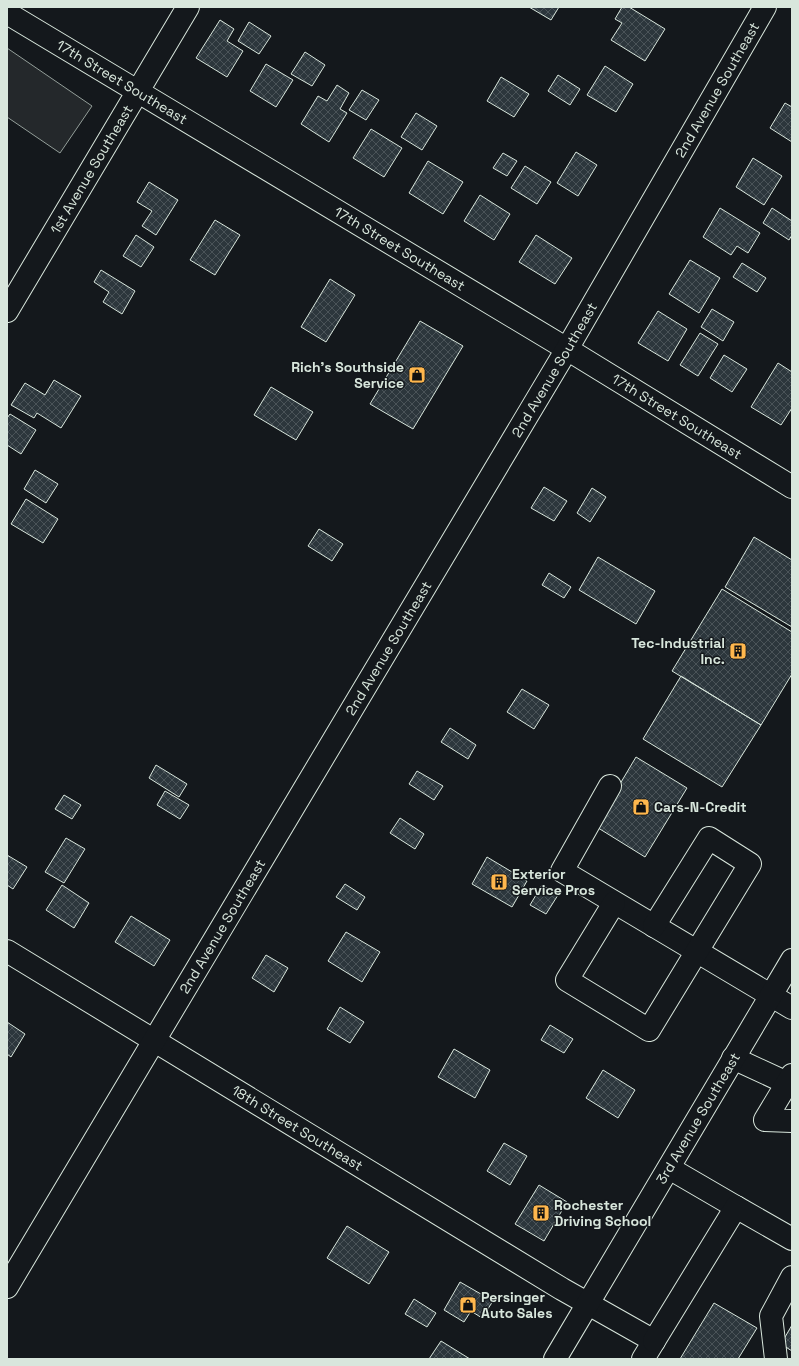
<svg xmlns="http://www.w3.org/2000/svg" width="799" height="1366" viewBox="0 0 799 1366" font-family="'Space Grotesk',sans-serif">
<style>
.parking{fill:#24282b;stroke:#939e99}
.building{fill:url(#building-cross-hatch);stroke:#d8e6dc}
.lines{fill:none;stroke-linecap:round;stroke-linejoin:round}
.minor-casing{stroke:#d8e6dc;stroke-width:24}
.major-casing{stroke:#d8e6dc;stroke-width:24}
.minor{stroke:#14181c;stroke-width:22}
.major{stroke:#14181c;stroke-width:22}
.labels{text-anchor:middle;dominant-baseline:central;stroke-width:3;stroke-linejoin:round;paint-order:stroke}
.street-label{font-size:14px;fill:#d8e6dc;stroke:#14181c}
.poi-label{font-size:14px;font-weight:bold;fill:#d8e6dc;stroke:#14181c;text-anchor:start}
</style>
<defs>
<pattern id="building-cross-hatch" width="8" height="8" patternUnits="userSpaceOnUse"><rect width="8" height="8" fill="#2c363c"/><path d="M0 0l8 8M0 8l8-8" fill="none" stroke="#4a5358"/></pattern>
</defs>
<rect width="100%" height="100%" fill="#14181c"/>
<!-- parking -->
<path class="parking" d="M7 48 92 106 60 153 7 117Z"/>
<!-- building -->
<path class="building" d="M529 7H559L551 20Z
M622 7H629L665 29 645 61 611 40 622 23 615 19Z
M220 20 234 29 227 41 243 51 227 77 196 58Z
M249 22 271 36 259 54 238 41Z
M305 52 325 65 312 86 291 74Z
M266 64 293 80 276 107 250 91Z
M605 66 633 84 616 112 587 95Z
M558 75 580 89 570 105 548 91Z
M501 77 529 94 514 117 487 101Z
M337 85 349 93 340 109 347 113 329 142 301 124 318 96 327 101Z
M362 90 379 100 366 120 349 110Z
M785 103 792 107V142L770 128Z
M416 113 437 126 422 150 401 137Z
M371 129 402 148 384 177 353 158Z
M576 152 597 165 578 196 557 183Z
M503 153 517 161 507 176 493 168Z
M753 158 782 176 764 205 736 187Z
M428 161 463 182 443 214 409 193Z
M525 166 551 182 537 204 511 188Z
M149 182 178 200 156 235 142 226 152 211 137 202Z
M480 195 510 214 494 240 464 221Z
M720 208 760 233 748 253 737 246 731 255 703 237Z
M772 208 792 221V235L789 240 763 223Z
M215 220 240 235 215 275 190 260Z
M136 235 154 247 141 267 123 256Z
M536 235 572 258 555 284 519 262Z
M690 260 720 278 699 313 669 294Z
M742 263 766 278 757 292 733 277Z
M101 270 135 291 122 314 103 302 109 292 94 282Z
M330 279 355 295 326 342 301 327Z
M712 309 734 322 723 341 701 327Z
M658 311 687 329 668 361 638 343Z
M420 321 463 346 413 429 370 404Z
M700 333 718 344 698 376 680 365Z
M724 355 747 369 732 392 710 378Z
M778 363 792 372V408L781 425 751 407Z
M54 380 81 396 61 428 37 413 34 418 11 405 25 383 45 395Z
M271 387 313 412 296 440 254 415Z
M10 414 36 430 21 454 7 445V418Z
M35 470 58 484 46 503 24 489Z
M544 487 567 501 554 521 531 508Z
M592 488 606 497 590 522 577 513Z
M26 499 58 519 43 543 11 524Z
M319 529 343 544 332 561 308 546Z
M754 537 792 560V627L725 587Z
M598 557 655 591 636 624 579 590Z
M549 573 571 587 564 598 542 585Z
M722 589 792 632V674L761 725 672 671Z
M681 676 761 725 722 787 643 739Z
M522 689 549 705 534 729 507 712Z
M450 728 476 745 468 759 441 742Z
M636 757 687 788 645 857 595 826Z
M156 765 187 784 179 797 149 778Z
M417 771 443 786 434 800 409 784Z
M165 791 189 805 180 819 157 805Z
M64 795 81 805 72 819 55 809Z
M400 818 424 834 415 849 390 833Z
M66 838 85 849 64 883 45 872Z
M7 855 27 867 13 889 7 885Z
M487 857 527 881 512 907 472 884Z
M345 884 365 897 357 910 336 897Z
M62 885 89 903 74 928 46 910Z
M542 885 558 895 546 914 530 905Z
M131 916 170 940 154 966 115 942Z
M346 932 380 952 362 982 328 961Z
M266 955 288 968 274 992 252 978Z
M340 1007 364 1022 350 1043 327 1029Z
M7 1022 25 1034 11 1057 7 1054Z
M550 1025 573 1039 564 1053 541 1040Z
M454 1049 490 1070 475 1098 438 1077Z
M603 1070 635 1090 618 1118 586 1098Z
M504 1143 527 1156 510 1185 487 1171Z
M539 1185 567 1202 544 1241 515 1224Z
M347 1226 389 1252 369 1284 327 1258Z
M460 1282 493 1301 482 1318 471 1311 464 1322 444 1310Z
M414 1299 436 1313 427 1327 405 1314Z
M714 1303 757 1328 738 1359H680Z
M792 1325V1351L781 1344Z
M441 1341 470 1359H429Z"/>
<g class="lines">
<!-- minor casing -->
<g class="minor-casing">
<g id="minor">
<path id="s1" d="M7 13 567 349 792 487"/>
<path id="s2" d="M7 311 188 7"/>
<path d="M610 786 562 871 792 1008"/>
<path d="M614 903 567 980 649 1030 750 864 709 838 654 926"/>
<path id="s3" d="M7 951 562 1289 654 1341 643 1359"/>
<path d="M733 1058 787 1083 792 1084"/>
<path d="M792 1075 765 1120 792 1121"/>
<path d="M669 1168 736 1207"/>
<path id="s4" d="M7 1287 567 349 765 7"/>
<path d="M654 1341 736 1207 792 1239"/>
<path d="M776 1359 771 1316 792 1277"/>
</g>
</g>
<!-- major casing -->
<g class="major-casing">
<g id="major">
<path id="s5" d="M555 1359 792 960"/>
</g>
</g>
<!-- minor -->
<use href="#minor" class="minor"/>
<!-- major -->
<use href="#major" class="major"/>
</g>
<!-- icons -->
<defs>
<g id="shop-square" transform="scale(0.9)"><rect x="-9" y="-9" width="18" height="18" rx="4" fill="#ffb74d" stroke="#14181c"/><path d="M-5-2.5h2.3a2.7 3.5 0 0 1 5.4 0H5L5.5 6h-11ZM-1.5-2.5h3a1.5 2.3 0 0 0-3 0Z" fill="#111"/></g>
<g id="building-square" transform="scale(0.9)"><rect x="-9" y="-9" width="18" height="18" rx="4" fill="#ffb74d" stroke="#14181c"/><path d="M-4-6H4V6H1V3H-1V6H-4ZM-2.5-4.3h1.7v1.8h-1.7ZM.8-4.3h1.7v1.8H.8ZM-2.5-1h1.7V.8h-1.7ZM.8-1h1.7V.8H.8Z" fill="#111"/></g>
</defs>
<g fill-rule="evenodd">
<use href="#shop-square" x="417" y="375"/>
<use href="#building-square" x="738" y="651"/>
<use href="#shop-square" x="641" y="807"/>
<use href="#building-square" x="499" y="882"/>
<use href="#building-square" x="541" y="1213"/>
<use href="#shop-square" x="468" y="1305"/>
</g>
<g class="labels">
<!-- street labels -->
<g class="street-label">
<text stroke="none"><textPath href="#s1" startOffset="134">17th Street Southeast</textPath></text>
<text stroke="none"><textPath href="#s4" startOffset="1392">2nd Avenue Southeast</textPath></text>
<text stroke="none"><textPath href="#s2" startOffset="165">1st Avenue Southeast</textPath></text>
<text stroke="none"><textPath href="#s1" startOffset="458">17th Street Southeast</textPath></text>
<text stroke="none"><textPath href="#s4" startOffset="1068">2nd Avenue Southeast</textPath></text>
<text stroke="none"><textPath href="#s1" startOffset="782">17th Street Southeast</textPath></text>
<text stroke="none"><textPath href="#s4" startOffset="744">2nd Avenue Southeast</textPath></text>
<text stroke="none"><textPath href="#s4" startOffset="420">2nd Avenue Southeast</textPath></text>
<text stroke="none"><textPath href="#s5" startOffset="280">3rd Avenue Southeast</textPath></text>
<text stroke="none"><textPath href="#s3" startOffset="340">18th Street Southeast</textPath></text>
</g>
<!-- poi labels -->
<g class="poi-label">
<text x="404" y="367" text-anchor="end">Rich's Southside<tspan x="404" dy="16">Service</tspan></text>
<text x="725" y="643" text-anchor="end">Tec-Industrial<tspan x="725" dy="16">Inc.</tspan></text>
<text x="654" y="807">Cars-N-Credit</text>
<text x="512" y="874">Exterior<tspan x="512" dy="16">Service Pros</tspan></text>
<text x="554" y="1205">Rochester<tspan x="554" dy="16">Driving School</tspan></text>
<text x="481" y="1297">Persinger<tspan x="481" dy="16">Auto Sales</tspan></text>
</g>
</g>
<!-- border -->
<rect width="799" height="1366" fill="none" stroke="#d8e6dc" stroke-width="16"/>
</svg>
